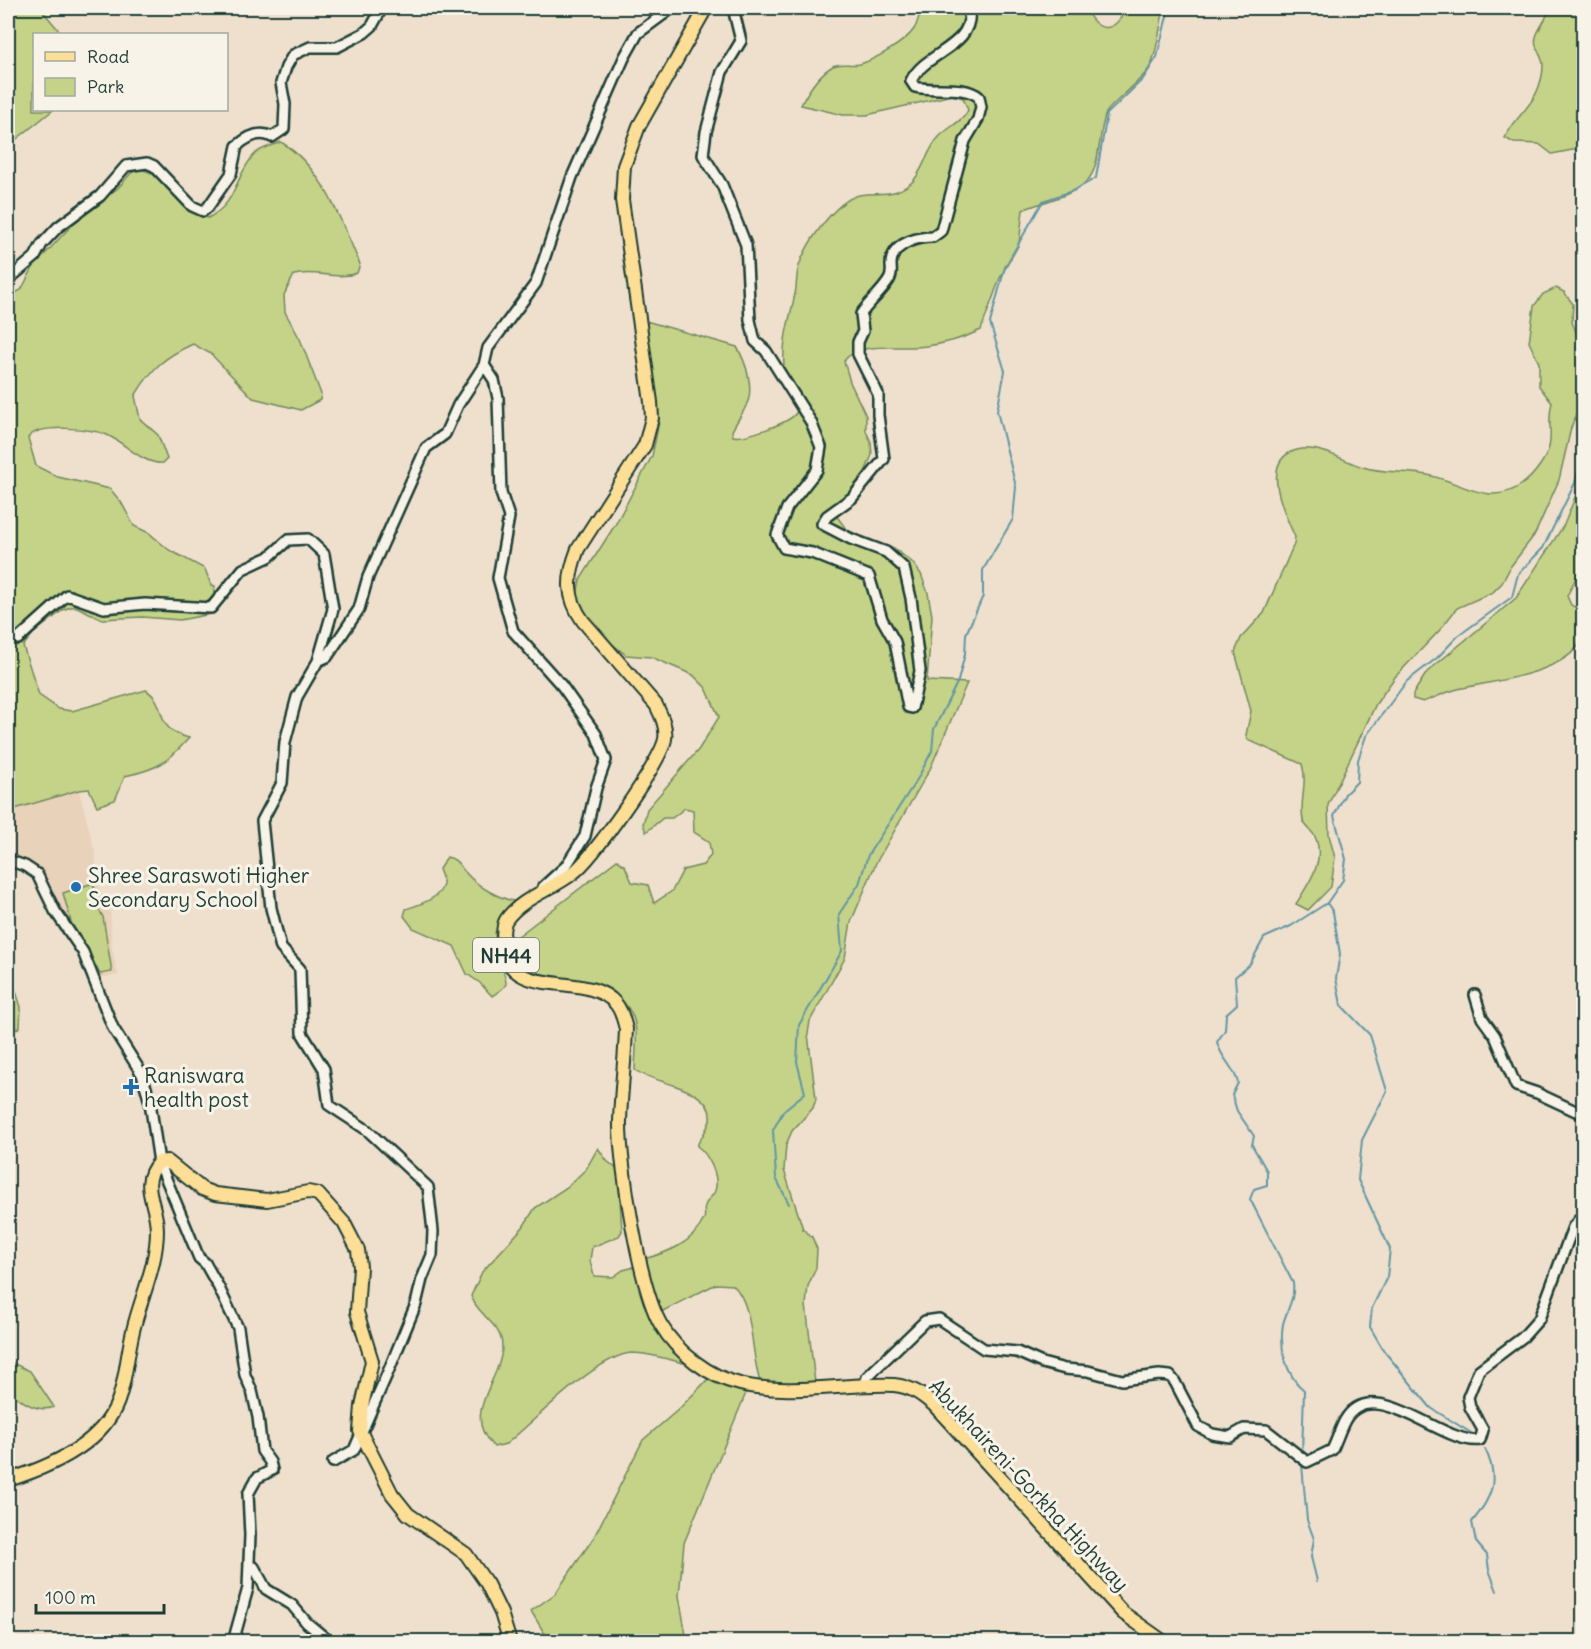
<svg xmlns="http://www.w3.org/2000/svg" width="1591" height="1649" viewBox="0 0 1591 1649" font-family="Delius,sans-serif">
<style>
.built{fill:#e9d2ba}
.green{fill:#c4d387;stroke:#72885e;stroke-width:1.5}
.lines{fill:none;stroke-linecap:round;stroke-linejoin:round}
.stream{stroke:#6296a5;stroke-width:2}
.minor-casing{stroke:#1f3d34;stroke-width:14}
.major-casing{stroke:#1f3d34;stroke-width:16}
.minor{stroke:#f7f3e8;stroke-width:9}
.major{stroke:#fdde96;stroke-width:12}
.poi-dot{fill:#1f6fb2;stroke:#f7f3e8;stroke-width:2}
.labels{text-anchor:middle;dominant-baseline:central;stroke-width:6;stroke-linejoin:round;paint-order:stroke}
.shield{fill:#f7f3e8;stroke:#60746a;stroke-width:1.5}
.shield-label{font-size:20px;font-weight:bold;fill:#1f3d34}
.poi-label{font-size:21px;fill:#1f3d34;stroke:#f7f3e8;text-anchor:start}
.street-label{font-size:21px;fill:#1f3d34;stroke:#f7f3e8}
</style>
<rect width="100%" height="100%" fill="#efe0cd"/>
<filter id="ink" filterUnits="userSpaceOnUse"><feTurbulence type="fractalNoise" baseFrequency=".0167" numOctaves="2"/><feDisplacementMap in="SourceGraphic" scale="12" xChannelSelector="R" yChannelSelector="G"/><feConvolveMatrix kernelMatrix="1 2 1 2 8 2 1 2 1" color-interpolation-filters="sRGB"/></filter>
<g filter="url(#ink)">
<!-- built -->
<path class="built" d="M79 790 96 856 95 871 102 896 110 906 112 949 118 975 106 977H98L65 919 48 878 19 857H8V811Z"/>
<!-- green -->
<path class="green" d="M8 8H40L62 34H34V110H53L8 146Z
M922 8H990L1003 14 1009 8H1085C1097 33 1114 35 1126 8H1164C1160 24 1157 57 1148 70 1139 83 1110 105 1106 113 1098 132 1101 169 1086 182 1069 198 1043 201 1023 210L1019 244 1000 278 981 330C964 338 944 344 926 346 905 350 858 340 844 361L850 382 866 416V431L871 442 872 455 860 484 835 514 847 530 896 550 912 562 921 574 928 593 932 616 927 681 967 683 930 769 876 863 851 922 845 958 810 1021 808 1034 816 1099 813 1108 792 1131 786 1145 784 1170 803 1229 812 1237 817 1249 816 1268 808 1286 806 1305 815 1383 761 1385C750 1355 755 1306 733 1285L716 1284 659 1313 644 1259C669 1252 692 1244 704 1219 706 1214 703 1210 705 1206 707 1200 713 1196 715 1191 720 1176 708 1154 697 1146 700 1137 708 1130 710 1120 714 1087 654 1084 635 1070 635 1053 640 1026 630 1011 616 987 582 981 557 977 537 973 531 975 515 962L513 940 617 860 625 866 632 882 648 885 654 903 672 891 683 870 703 865 711 855 709 842 694 832 693 810 685 808 672 818H663L646 832 643 824 647 809 699 749 719 717 706 688 693 675 651 657 626 655 584 621 576 600 580 580 615 525 652 456 659 422 646 321 737 347C746 362 755 389 746 406 742 415 736 422 732 431L733 436C743 439 790 423 796 413 803 400 784 380 784 366 782 340 790 318 795 294 797 285 796 275 799 266 806 244 835 201 859 195 878 191 891 199 911 183 922 175 927 149 939 137 947 128 965 120 968 110L963 98 952 95 867 115H843L801 105C808 91 819 74 833 66 842 62 850 66 860 64 874 60 906 42 914 29 918 23 919 14 922 8Z
M1549 8H1584V83L1577 149 1552 154 1539 144 1514 143 1505 138C1514 118 1535 104 1540 83 1542 78 1543 69 1543 64 1542 55 1533 47 1536 37 1539 26 1548 19 1549 8Z
M281 142C324 169 340 219 360 264L357 273C336 281 315 269 294 275L284 295 285 312 300 339 321 394 320 400 301 410 253 398 211 354 193 344C164 357 151 369 135 396L140 419 158 435 167 459 163 463C144 465 126 444 109 436 95 428 37 423 28 438L36 466 58 477 110 489 121 502 134 526 149 533 169 550 205 569 211 585 215 586 211 614 180 620 142 617 102 619 77 607H70L63 610 33 634 23 646 39 695 59 709 72 711 146 690C169 704 152 730 189 738 167 763 158 769 125 776L115 800 97 806 89 789 79 790 8 811V244L15 293 21 290 34 266 81 215 118 188 131 173 140 169C169 175 179 210 208 218 238 203 235 174 255 154 261 148 273 145 281 142Z
M1556 288 1564 292 1573 304 1572 322 1578 337 1583 394 1571 428 1559 480 1535 534 1511 566 1502 583 1493 592 1457 608 1439 631 1395 677 1376 704 1328 805 1329 835 1335 858 1331 887 1308 910 1296 904C1308 884 1325 863 1316 839 1314 832 1305 827 1303 820 1299 802 1308 784 1302 764L1248 740 1246 735 1251 711 1235 652 1241 638 1264 613 1294 544 1295 537C1284 513 1256 455 1302 449 1324 447 1344 461 1363 467 1382 473 1402 471 1422 474 1457 478 1487 509 1521 485 1534 476 1550 455 1550 440 1551 427 1548 416 1552 403L1539 386V363L1529 342 1534 306 1543 294Z
M1583 477V564L1567 596 1571 605 1583 611C1584 623 1585 635 1578 646 1558 674 1490 682 1458 689 1446 692 1434 698 1423 702L1413 699V694L1427 672 1516 598 1564 525Z
M447 857C457 859 459 865 465 872 478 887 499 899 518 902L495 933C495 944 507 980 506 984 504 989 496 993 492 996L480 983 467 974 454 946 413 928 404 916 406 909C417 905 441 899 443 884 444 880 440 873 439 869Z
M93 883 100 905 97 906 103 917 112 972 100 974 71 922 63 893Z
M8 966 21 1007 20 1027 8 1034Z
M598 1148 607 1161 618 1170 622 1231 619 1236 592 1247 590 1261 594 1276 613 1277 623 1270 639 1266 649 1316 665 1341 691 1365C673 1361 651 1353 632 1353 597 1355 535 1421 506 1444L494 1447C459 1413 502 1381 502 1346 502 1324 477 1315 471 1296L482 1272 523 1227 535 1208 567 1187 586 1169Z
M8 1361 30 1371 54 1407C37 1414 21 1400 8 1391Z
M710 1377 746 1393 684 1543 679 1596 687 1641H549L531 1611 555 1594 594 1537 643 1440 679 1409Z"/>
<g class="lines">
<!-- stream -->
<path class="stream" d="M1584 202V214
M1327 903 1333 912 1340 954 1336 978 1341 1005 1370 1035 1387 1091 1362 1140 1358 1180 1390 1249 1387 1277 1372 1308 1370 1327 1384 1351 1431 1408 1476 1436
M789 1204 776 1178 773 1130 784 1110 805 1093 797 1062 799 1025 842 951 839 914 859 884 868 855 918 778 932 751 934 729 958 681 965 654 966 634 983 596V570L1013 519 1016 487 997 411 1005 371 990 323 1005 267 1043 201 1075 190 1096 178 1107 114 1143 79 1157 57 1169 8
M1485 1449C1500 1479 1492 1498 1472 1522L1476 1542 1487 1555 1489 1570 1497 1591
M1302 1454 1304 1390C1286 1376 1279 1347 1283 1324 1287 1309 1295 1299 1293 1283L1250 1199 1254 1189 1267 1185V1171L1252 1145 1254 1136 1237 1111 1232 1095 1238 1083C1234 1066 1221 1059 1217 1042L1225 1030 1226 1014 1237 1004 1235 977 1250 964 1264 938 1291 926 1327 903 1343 880 1346 859 1334 816 1345 794 1357 782 1358 760 1366 736 1407 681 1437 658 1458 636 1512 597 1518 574 1543 548 1575 483 1584 450
M1302 1465 1307 1520 1314 1539 1311 1557 1317 1581"/>
<!-- minor casing -->
<g class="minor-casing">
<path id="minor" d="M733 8 741 41 722 72 706 132 703 155 722 185 746 245 750 320 755 341 766 351 811 422 821 447 817 470 787 508 777 535 784 548 812 553 869 576 882 619 895 642 908 707 912 708 920 671 911 598 904 568 886 552 851 539 822 524 827 516 852 498 884 459 878 415V394L858 354V342L863 331 861 314C869 302 881 293 889 280 894 272 889 266 892 258 897 242 919 237 933 237L941 231 965 141 978 119 981 107 979 97C964 84 934 92 915 87L911 81C925 51 975 48 969 8
M8 280 35 257 42 244 58 227 100 196 126 166 147 163 154 166 192 206 203 211 208 207 231 174 237 146C247 137 259 130 272 137L284 129 285 104 281 83 286 67 293 55 310 47H337L364 33 372 26 382 8
M8 635 18 639 67 595 104 608 145 604 211 608 243 569 269 557 288 540 308 539 324 554 333 609 318 661 297 697 285 742 282 783 262 821 271 908 281 948 300 969 302 1033 324 1069 329 1105 367 1130 428 1187 433 1231 432 1255 422 1279 416 1304 391 1365 354 1450 333 1462
M318 661 327 657 359 609 368 577 426 448 445 434 458 405 484 365
M8 860 25 866 37 874 55 911 83 952 113 1028 142 1074 150 1102 159 1162 199 1258 205 1263 218 1286 238 1328 245 1375 252 1391 258 1417 262 1451 270 1462 272 1470 257 1478 248 1494 250 1535 248 1588 233 1642
M543 887 566 866 585 836 596 788 606 760 596 734 562 686 513 631 498 578 509 517 501 493 498 398 494 380 484 365 488 348 536 283 572 177 624 58 638 33 672 8
M1475 995 1482 1018 1495 1036 1516 1086 1537 1093 1584 1115
M865 1384 867 1377 925 1321 939 1319 984 1349 1017 1352 1042 1363 1065 1369 1088 1371 1122 1380 1159 1375 1170 1376 1175 1382 1198 1426 1212 1434 1230 1437 1244 1429 1266 1430 1307 1462 1332 1450C1337 1440 1340 1429 1345 1420 1373 1372 1444 1446 1480 1440L1483 1430 1470 1407 1468 1397 1479 1370 1523 1337 1539 1319 1573 1227 1584 1213
M249 1569 254 1567 266 1589 292 1605 307 1623 330 1642"/>
</g>
<!-- major casing -->
<g class="major-casing">
<path id="major" d="M706 8 639 126 624 166 622 200 651 402 652 418 645 445 578 549C567 577 566 597 583 621L656 705C661 715 667 727 665 739 661 762 592 859 573 873 553 889 521 898 506 920 502 927 503 939 504 947 510 1002 588 969 616 1004 622 1011 624 1021 626 1029 625 1060 621 1090 620 1121 619 1163 640 1290 661 1325 677 1352 709 1377 740 1384 789 1396 844 1383 894 1385 912 1387 921 1394 934 1405L1123 1613 1164 1642
M8 1480C50 1467 107 1442 120 1395 127 1372 128 1347 135 1323 143 1293 157 1263 157 1230 157 1202 138 1185 159 1162L167 1161 202 1189 215 1194 267 1200 308 1192 318 1194 344 1223 358 1250 360 1267 357 1312 372 1361 362 1406 360 1431 392 1494 408 1514 466 1554 487 1584 501 1613 510 1642"/>
</g>
<!-- minor -->
<use href="#minor" class="minor"/>
<!-- major -->
<use href="#major" class="major"/>
</g>
</g>
<!-- markers -->
<g class="poi-dot">
<circle cx="76" cy="887" r="6"/>
<path d="M128 1078h6v6h6v6h-6v6h-6v-6h-6v-6h6z"/>
</g>
<g class="labels">
<!-- shield labels -->
<rect class="shield" x="473" y="938" width="66" height="34" rx="4.5"/>
<g class="shield-label">
<text x="506" y="955">NH44</text>
</g>
<!-- poi labels -->
<g class="poi-label">
<text x="88" y="875">Shree Saraswoti Higher<tspan x="88" dy="24">Secondary School</tspan></text>
<text x="144" y="1075">Raniswara<tspan x="144" dy="24">health post</tspan></text>
</g>
<!-- street labels -->
<g class="street-label">
<text transform="translate(1029 1485) rotate(47)">Abukhaireni-Gorkha Highway</text>
</g>
</g>
<!-- margin -->
<rect width="1591" height="1649" fill="none" stroke="#f7f3e8" stroke-width="30"/>
<rect x="15" y="15" width="1561" height="1619" fill="none" stroke="#1f3d34" stroke-width="2" filter="url(#ink)"/>
<!-- legend -->
<rect x="33" y="33" width="195" height="78" fill="#f7f3e8" stroke="#a1aaa0" stroke-width="1.5"/>
<rect x="45" y="52" width="30" height="9" fill="#fdde96" stroke="#a1aaa0" stroke-width="1.5"/>
<text x="87" y="63" font-size="18" fill="#1f3d34">Road</text>
<rect x="45" y="78" width="30" height="18" fill="#c4d387" stroke="#a1aaa0" stroke-width="1.5"/>
<text x="87" y="93" font-size="18" fill="#1f3d34">Park</text>
<!-- scale -->
<path d="M36 1604v9h128v-9" fill="none" stroke="#1f3d34" stroke-width="3"/>
<text x="45" y="1604" font-size="18" fill="#1f3d34" stroke="#f7f3e8" stroke-width="4.5" paint-order="stroke">100 m</text>
</svg>
